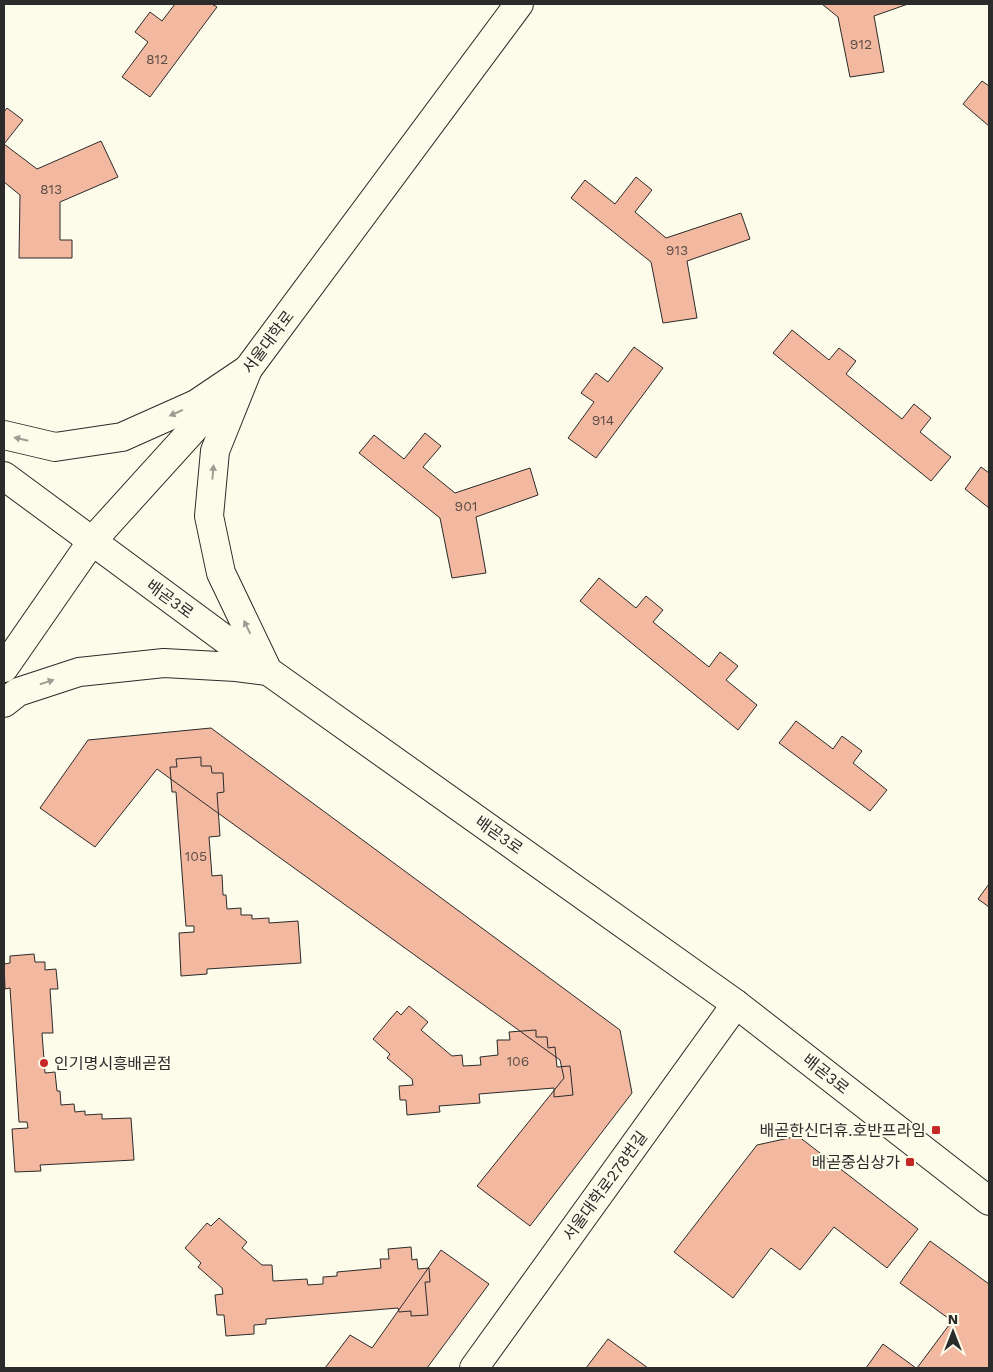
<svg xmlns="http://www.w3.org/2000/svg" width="993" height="1372" viewBox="0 0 993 1372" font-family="'Work Sans','Noto Sans KR',sans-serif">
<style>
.building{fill:#f2b8a0;stroke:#2b2b2b}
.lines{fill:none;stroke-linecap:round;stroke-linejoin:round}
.tertiary-casing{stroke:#2b2b2b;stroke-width:30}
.secondary-casing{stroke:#2b2b2b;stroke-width:30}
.tertiary{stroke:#fdfbea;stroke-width:28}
.secondary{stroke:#fdfbea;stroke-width:28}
.oneway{fill:#9e9d94}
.poi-dot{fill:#c62828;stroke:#fdfbea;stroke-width:2}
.labels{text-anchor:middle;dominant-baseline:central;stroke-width:4;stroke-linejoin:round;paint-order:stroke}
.number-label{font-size:14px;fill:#5d4e48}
.street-label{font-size:16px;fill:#2b2b2b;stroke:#fdfbea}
.poi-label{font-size:16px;fill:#2b2b2b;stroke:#fdfbea;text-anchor:end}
</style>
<rect width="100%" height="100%" fill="#fdfbea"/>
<!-- building -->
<path class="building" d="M175 4H212L217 7 150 97 122 77 148 42 135 32 150 12 162 21Z
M822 4H908L874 16 884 72 850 77 838 17Z
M982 81 989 86V126L963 104Z
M7 108 23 120 4 144 37 169 101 141 118 177 60 202V240H72V258H19L20 195 4 182V112Z
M636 177 652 190 635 212 666 238 741 213 750 239 687 261 697 318 663 323 651 262 571 198 585 180 615 204Z
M792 330 829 360 839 348 856 361 846 374 902 419 914 404 931 418 920 432 951 457 931 481 773 353Z
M634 347 663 368 596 458 568 438 594 402 581 393 596 373 608 382Z
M425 433 441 446 423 467 455 493 530 468 538 495 476 517 486 573 452 578 440 518 359 453 374 435 404 459Z
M981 467 989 473V508L965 489Z
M599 578 636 608 646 596 663 610 653 622 709 667 720 652 738 666 726 680 757 705 738 730 580 601Z
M796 721 833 749 842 736 862 751 853 763 887 790 870 811 779 743Z
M211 728 620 1030 632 1093 530 1226 477 1186 564 1078 560 1060 157 769 95 847 40 808 88 740Z
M201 757V766H211L212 773H223L224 792 217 793 220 836 209 837 212 876 222 875 223 895H226L227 909 241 908V915H252V919L269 918V923L298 921 301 963 207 969V974L181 976 179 933 194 932V926H186L176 792H172L170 767H177L176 759Z
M989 884V907L978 899Z
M34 954 35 962H45V970L56 969 58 989H50L53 1033H42L45 1073 55 1072 57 1091H60L61 1105 74 1104 75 1112 85 1111V1115L102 1114V1119L131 1118 134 1160 40 1165 41 1171 15 1172 12 1129 28 1128 27 1122H19L10 988 5 989 4 964 10 963V956Z
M409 1006 428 1022 421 1030 452 1056 462 1055 463 1066 481 1065 480 1057 498 1055 497 1040H510L509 1032 536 1030V1037H547L548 1048 555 1047 557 1067 570 1066 573 1095 554 1097V1088L479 1094 480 1103 439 1106 440 1112 407 1115 406 1100H400L399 1086 413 1085 412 1079 387 1058 390 1054 373 1039 397 1011 401 1015Z
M798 1136 918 1229 887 1268 834 1227 800 1270 771 1248 733 1298 674 1252 757 1145Z
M219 1218 247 1242 242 1248 262 1265H272L273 1281 307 1279 308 1285 323 1284V1277L337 1276V1272L381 1268 380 1259H389L388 1249 411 1247 412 1260 417 1259 418 1269 429 1268 430 1282H425L428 1315 411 1316V1311L399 1312 398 1308 266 1319V1324L254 1325V1334L226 1336 224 1315H217L215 1295 223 1294 222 1288 198 1267 201 1263 185 1248 207 1223 211 1226Z
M930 1241 989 1284V1368H917L952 1321 900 1283Z
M441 1250 489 1284 427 1368H325L350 1335 372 1348Z
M608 1339 648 1368H586Z
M883 1344 916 1368H866Z"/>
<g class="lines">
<!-- tertiary casing -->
<g class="tertiary-casing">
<path id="tertiary" d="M4 668 92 541 248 369 519 4
M474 1368 736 1004"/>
</g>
<!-- secondary casing -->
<g class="secondary-casing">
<path id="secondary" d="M248 369 215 451 209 516 221 573 266 667
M4 435 55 447 122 437 196 404 248 369
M4 476 268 671 736 1004 989 1201
M4 703 18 692 79 672 164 663 236 667 267 671"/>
</g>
<!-- tertiary -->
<use href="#tertiary" class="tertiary"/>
<!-- secondary -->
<use href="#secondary" class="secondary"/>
</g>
<!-- one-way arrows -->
<defs><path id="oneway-solid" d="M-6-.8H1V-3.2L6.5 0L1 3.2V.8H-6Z" transform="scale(1.25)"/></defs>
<g class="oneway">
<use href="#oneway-solid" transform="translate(176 413) rotate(156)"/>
<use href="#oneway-solid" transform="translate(21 439) rotate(-167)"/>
<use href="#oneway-solid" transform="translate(213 472) rotate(-85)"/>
<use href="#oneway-solid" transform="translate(247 627) rotate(-116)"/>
<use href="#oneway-solid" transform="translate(47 682) rotate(-18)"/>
</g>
<!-- markers -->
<g class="poi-dot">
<circle cx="44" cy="1063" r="5"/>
<rect x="931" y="1125" width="10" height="10" rx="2.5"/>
<rect x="905" y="1157" width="10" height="10" rx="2.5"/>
</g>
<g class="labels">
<!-- number labels -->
<g class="number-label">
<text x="861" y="44">912</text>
<text x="157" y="59">812</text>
<text x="51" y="189">813</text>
<text x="677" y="250">913</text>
<text x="603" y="420">914</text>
<text x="466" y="506">901</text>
<text x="196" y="856">105</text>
<text x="518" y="1061">106</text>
</g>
<!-- street labels -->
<g class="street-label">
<text transform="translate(268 342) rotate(-53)">서울대학로</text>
<text transform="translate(170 599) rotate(36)">배곧3로</text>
<text transform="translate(499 835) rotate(35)">배곧3로</text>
<text transform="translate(826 1074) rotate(38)">배곧3로</text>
<text transform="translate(605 1186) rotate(-54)">서울대학로278번길</text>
</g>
<!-- poi labels -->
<g class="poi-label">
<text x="54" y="1063" text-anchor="start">인기명시흥배곧점</text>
<text x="926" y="1130">배곧한신더휴.호반프라임</text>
<text x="900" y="1162">배곧중심상가</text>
</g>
</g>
<!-- border -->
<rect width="993" height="1372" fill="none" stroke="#2b2b2b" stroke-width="10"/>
<!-- north arrow -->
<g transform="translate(953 1332)" stroke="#fdfbea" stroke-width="4" paint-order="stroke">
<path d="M0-4L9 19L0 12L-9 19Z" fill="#2b2b2b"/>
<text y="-8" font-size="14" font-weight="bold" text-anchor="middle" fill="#2b2b2b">N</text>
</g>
</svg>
